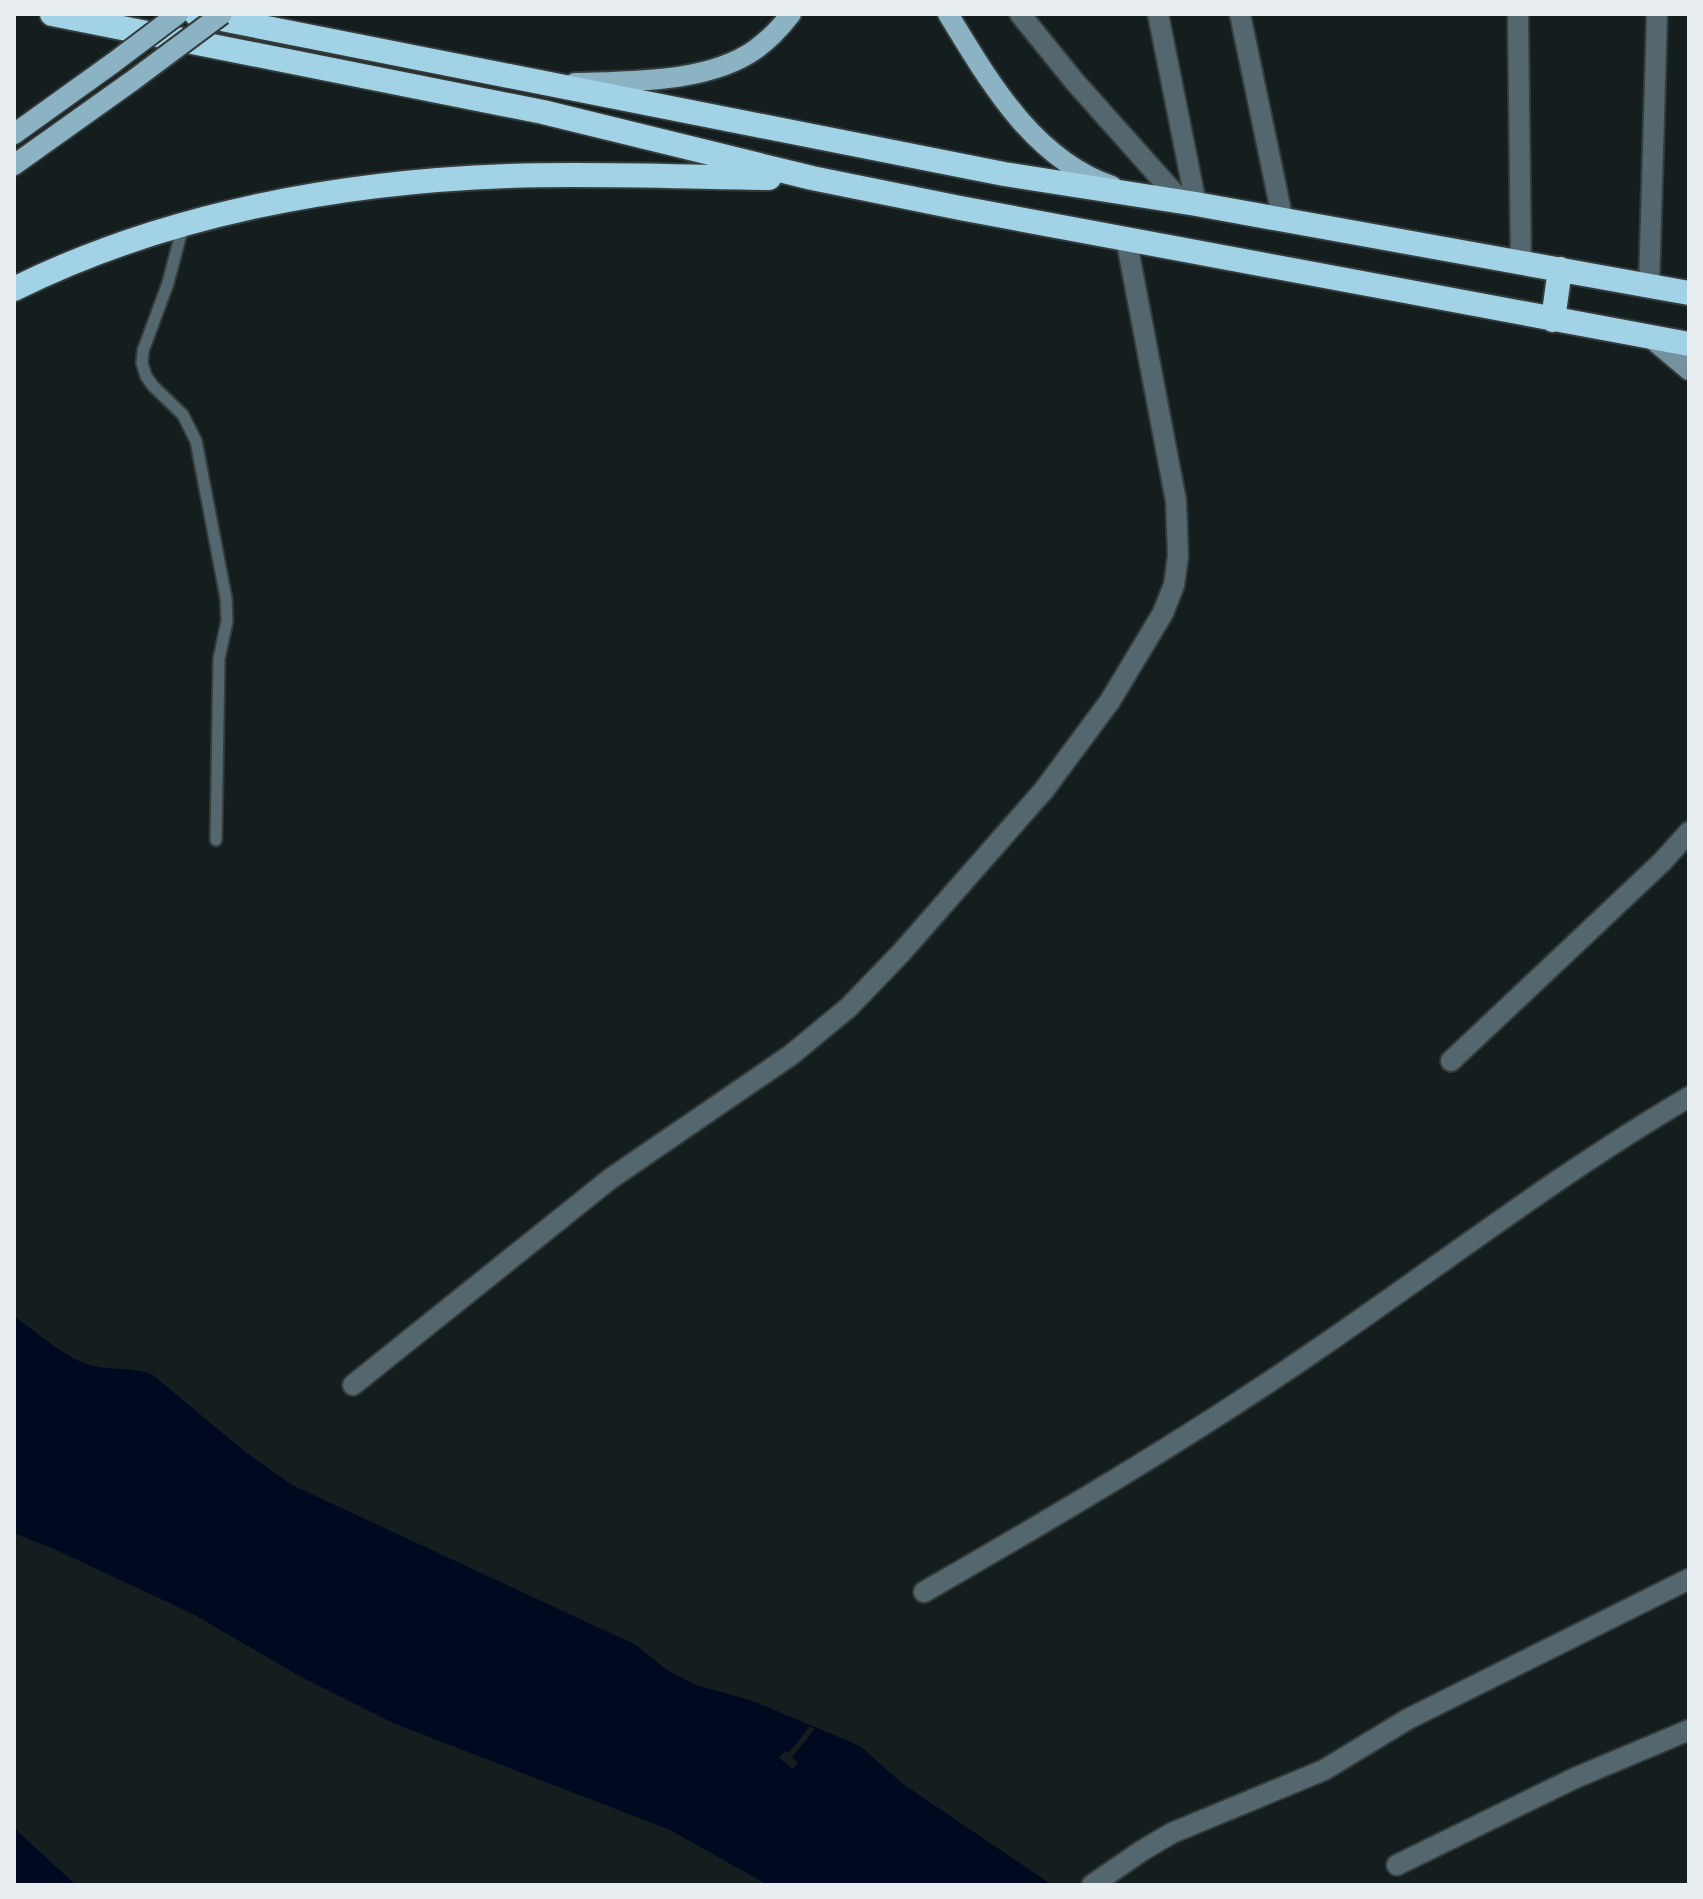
<svg xmlns="http://www.w3.org/2000/svg" width="1703" height="1899" viewBox="0 0 1703 1899" font-family="'PT Sans Narrow',sans-serif">
<style>
.water{fill:#000920}
.pier{fill:#151e1e}
.lines{fill:none;stroke-linecap:round;stroke-linejoin:round}
.lane-casing{stroke:#333b3b;stroke-width:15}
.street-casing{stroke:#333b3b;stroke-width:24}
.secondary-casing{stroke:#333b3b;stroke-width:24}
.primary-casing{stroke:#333b3b;stroke-width:24}
.highway-casing{stroke:#333b3b;stroke-width:28}
.lane{stroke:#54676e;stroke-width:11}
.street{stroke:#54676e;stroke-width:20}
.secondary{stroke:#73929e;stroke-width:20}
.primary{stroke:#8cb3c4;stroke-width:20}
.highway{stroke:#a2d2e6;stroke-width:24}
.primary-bridge-casing{stroke:#333b3b;stroke-width:24;stroke-linecap:butt}
.primary-bridge{stroke:#8cb3c4;stroke-width:20}
</style>
<rect width="100%" height="100%" fill="#151e1e"/>
<!-- water -->
<path class="water" d="M14 1316C32 1329 70 1361 90 1365 112 1371 132 1366 153 1375L244 1451 292 1485 636 1645 667 1670 696 1685 753 1701 860 1746 903 1784 1052 1885H768L670 1830 393 1723 301 1677 193 1614 54 1549 14 1533Z
M14 1828 76 1885H14Z"/>
<!-- pier -->
<path class="pier" d="M810 1726 815 1729 792 1757 798 1763 793 1769 779 1758 785 1751 789 1753Z"/>
<g class="lines">
<!-- lane casing -->
<g class="lane-casing">
<path id="lane" d="M183 226 168 283 143 351 142 363 146 376 153 386 183 415 196 441 226 598 227 621 219 659 216 840"/>
</g>
<!-- street casing -->
<g class="street-casing">
<path id="street" d="M1020 14 1075 82 1182 202
M1158 14 1196 204
M1240 14 1283 221
M1518 14 1521 262
M1649 286 1657 14
M1451 1061 1662 862 1689 832
M353 1385 610 1179 791 1055 849 1007 901 953 1044 790 1110 701 1163 613 1174 585 1178 556 1176 501 1126 238
M924 1592C1056 1516 1187 1439 1312 1353 1438 1267 1558 1174 1689 1097
M1397 1865 1575 1778 1689 1730
M1092 1885 1143 1850 1172 1833 1324 1770 1408 1719 1689 1579"/>
</g>
<!-- secondary casing -->
<g class="secondary-casing">
<path id="secondary" d="M1651 338 1689 370"/>
</g>
<!-- primary casing -->
<g class="primary-casing">
<path id="primary" d="M948 14C989 81 1033 159 1112 186
M575 83C631 81 709 83 756 49 770 39 781 27 791 14
M14 134 113 63
M14 165 132 81"/>
</g>
<!-- highway casing -->
<g class="highway-casing">
<path id="highway" d="M52 14 543 112 812 178 960 208 1689 344
M196 14 1004 174 1196 204 1689 293
M14 289C165 214 340 182 508 176 595 173 682 177 769 178
M1553 320 1560 269"/>
</g>
<!-- lane -->
<use href="#lane" class="lane"/>
<!-- street -->
<use href="#street" class="street"/>
<!-- secondary -->
<use href="#secondary" class="secondary"/>
<!-- primary -->
<use href="#primary" class="primary"/>
<!-- highway -->
<use href="#highway" class="highway"/>
<!-- primary-bridge casing -->
<g class="primary-bridge-casing">
<path id="primary-bridge" d="M113 63 178 14
M132 81 222 14"/>
</g>
<!-- primary-bridge -->
<use href="#primary-bridge" class="primary-bridge"/>
</g>
<!-- border -->
<rect width="1703" height="1899" fill="none" stroke="#e8eeef" stroke-width="32"/>
</svg>
